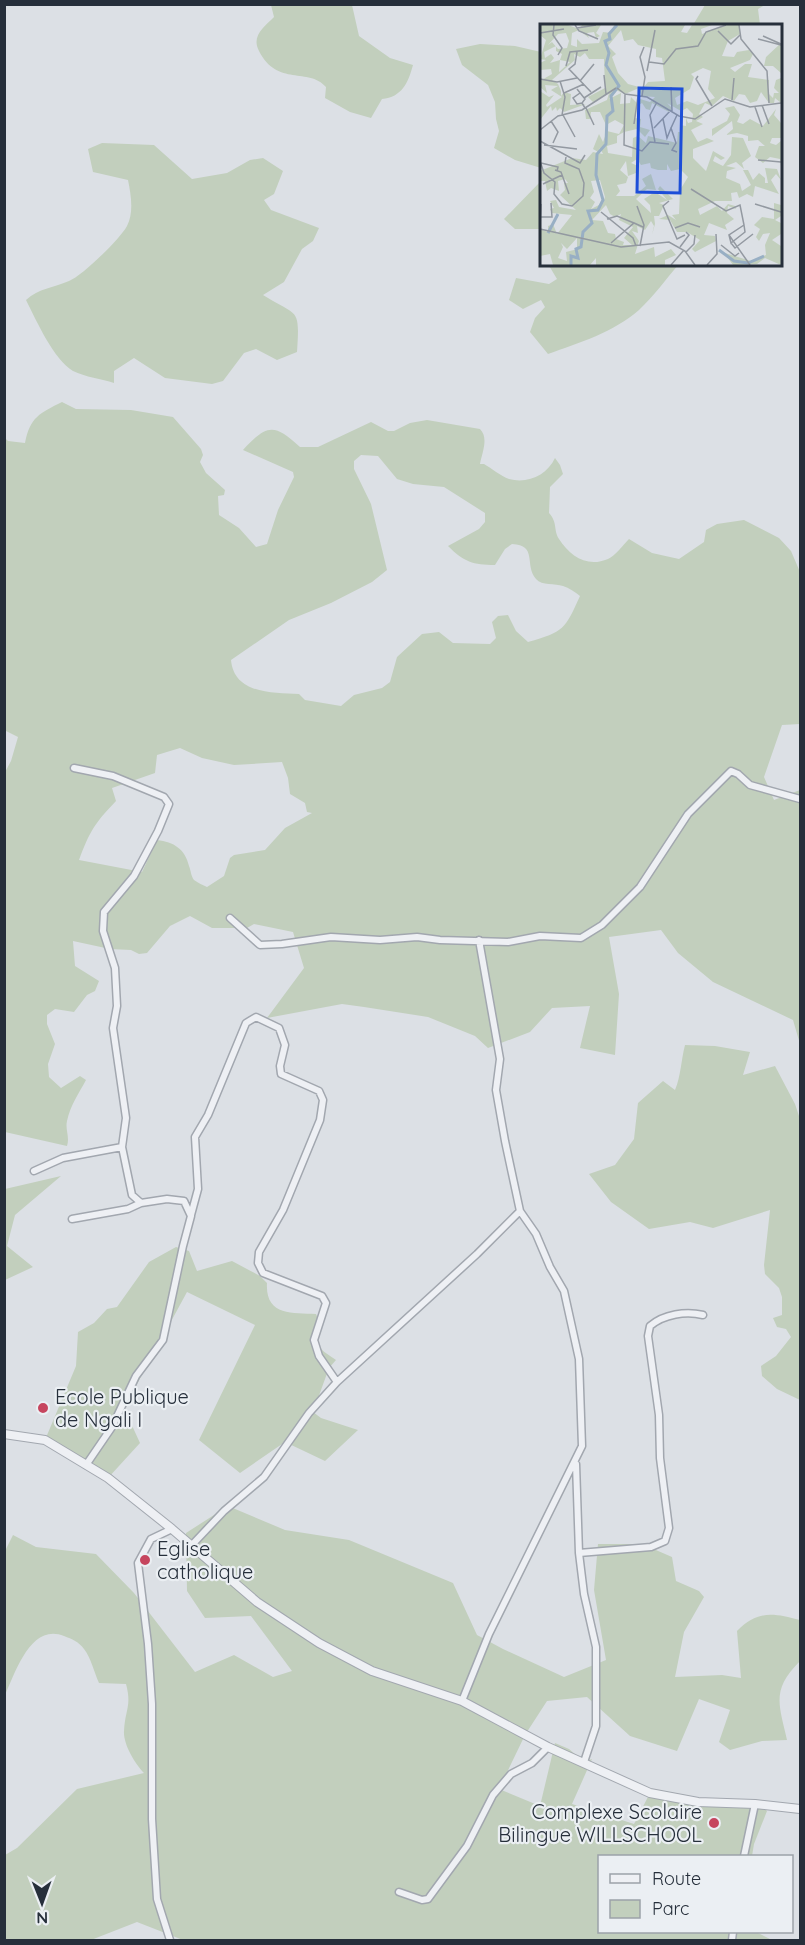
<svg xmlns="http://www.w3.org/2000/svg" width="805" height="1945" viewBox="0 0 805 1945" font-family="Quicksand,sans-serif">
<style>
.green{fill:#c2cfbd;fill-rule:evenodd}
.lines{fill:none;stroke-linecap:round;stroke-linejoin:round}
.minor-casing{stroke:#a2a7af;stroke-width:9}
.tertiary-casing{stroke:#a2a7af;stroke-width:10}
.minor{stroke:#eef0f4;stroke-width:6}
.tertiary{stroke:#eef0f4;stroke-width:8}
.poi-dot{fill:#c6455e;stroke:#ebeff3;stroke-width:2}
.labels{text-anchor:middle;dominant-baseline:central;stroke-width:4.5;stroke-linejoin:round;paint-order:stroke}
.poi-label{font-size:20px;fill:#262f3b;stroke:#ebeff3;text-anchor:start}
.inset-river{fill:none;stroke:#98afc4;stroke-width:3}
.inset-road{fill:none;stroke:#9399a1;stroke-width:1.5}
.view{fill:#1d4ed8;fill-opacity:0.15;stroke:#1d4ed8;stroke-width:3}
.inset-edge{fill:none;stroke:#262f3b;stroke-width:3}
</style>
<rect width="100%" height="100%" fill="#dce0e5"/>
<!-- green -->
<path class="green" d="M271 5H352L359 36 390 58 413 65C408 83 402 97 382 99L371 118 350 112 325 98 326 87C309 67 277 87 259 51 251 36 264 27 274 17Z
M705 5V4L765 5 758 9 760 25H693Z
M480 44 515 46 541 52V168L515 160 494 148 499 131 496 119 495 102 488 85 462 65 456 49Z
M102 143 154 145 192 179 227 173 250 160 263 158 283 171 274 194 264 200 271 210 319 228 313 241 302 249 284 282 263 295C298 317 300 306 297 352L277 360 256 349 244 353 223 381 212 384 165 378 134 358 114 371V383C102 379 85 377 73 371 54 360 36 320 26 300 39 288 53 288 69 281 82 276 120 239 127 226 134 212 131 195 128 180L93 172 88 149Z
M541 181V229H515L504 219Z
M548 264H679C666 279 654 296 639 310 614 332 579 343 548 354L530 332 535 318 545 307 541 300 523 309 509 300 516 278 549 284 557 279Z
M62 402 76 409 131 410 173 417 201 449 203 455 200 462 206 473 225 490 224 495 218 496 219 515 239 528 256 547 267 544 278 510 294 477 293 472 243 450C267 424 274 423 300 447H318L371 422 388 431H394L410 423 427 420 480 429C489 438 482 453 480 464H484C491 468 501 476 509 479 528 484 547 475 555 458L560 465 563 474 550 487 549 513C558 523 553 529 559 539 570 556 587 568 608 559 615 556 623 545 629 539L652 553 679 559 704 542 706 530 717 524 744 520 779 538 791 551 800 572V724L782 725 764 777 774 800 800 790V1044L793 1020 713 982 678 953 661 930 609 937 619 994 615 1055 580 1048 590 1006 552 1008 530 1032 488 1048 475 1036 428 1017 364 1007 342 1004 267 1018 304 968 293 932 254 924 247 928H212L190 916 170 926 147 953 139 954 131 950 110 949 73 941 75 966 99 981 95 991 87 995 74 1012 55 1009 47 1015V1024L55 1044 48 1064 49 1077 61 1088 80 1076 86 1080C79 1093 70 1106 67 1121 65 1130 70 1137 67 1146L5 1132 4 774 11 761 18 737 4 730V437L8 441 25 443C30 417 40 413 62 402ZM361 455 378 456 397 479 413 484 444 487 485 513V522L479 529 448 546C464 562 473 565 495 565L505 549 512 544C538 545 524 565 536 579 542 586 555 583 563 586 569 588 575 592 580 596 565 629 564 632 528 642L516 631 508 615 498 616 492 622 496 638 490 644 453 643 439 632 422 634 397 657 390 682 382 688 354 695 341 706 305 700 299 694C273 693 234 694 231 660L289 620 331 603 372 582 387 570 371 504 354 469V461ZM180 748 202 758 234 765 282 762 288 778 290 794 305 803 307 812 312 813 285 828 265 850 234 855 230 858 224 876 207 887C203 885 198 883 194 880 191 876 191 871 189 866 185 849 174 842 157 840L142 872 79 860C90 831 94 824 116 801L112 788 155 773 157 755Z
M685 1045 715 1046 750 1052 743 1075 775 1066 795 1104 800 1119V1400L777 1389 762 1376 761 1366 776 1356 791 1337 786 1329 777 1327 773 1318 782 1315V1297L779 1288 765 1274 764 1265 770 1210 713 1228 690 1222 649 1229 611 1202 589 1174 615 1165 634 1139 638 1103 663 1081 675 1090C681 1076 681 1060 685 1045Z
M61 1176 15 1215 7 1246 33 1267 5 1280V1189Z
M176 1247 189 1251 197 1271 232 1261 260 1276 267 1283C265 1316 292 1313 316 1314L320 1323C315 1346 316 1347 336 1360L329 1368 313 1412 321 1418 358 1430 325 1461 285 1442 240 1473 199 1440 255 1325 187 1292 124 1408 140 1443 108 1478 45 1440 76 1366 78 1332 94 1323 107 1309 117 1307 149 1262Z
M228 1506 285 1530 349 1540 453 1583 477 1635 503 1649 564 1677 606 1660 594 1590 598 1544H642L672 1557 676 1581 699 1591 704 1597 684 1632 675 1677 722 1675 741 1678 737 1631C758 1610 773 1613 800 1620V1661C771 1690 779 1704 787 1740L762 1741 730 1750 719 1742 730 1710 699 1699 677 1751 630 1736 587 1697 547 1701 525 1735 499 1789 540 1806 555 1743 569 1749 584 1762 592 1759 572 1804 634 1824 650 1793 698 1802 760 1804 767 1811 754 1844 752 1856H600V1932H756L772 1940H183L137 1922 91 1940H5V1855L17 1848 77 1789 144 1773C135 1764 123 1744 124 1731 125 1710 132 1706 126 1684L99 1683C94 1672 91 1658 84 1649 79 1642 72 1639 64 1636 31 1623 16 1671 5 1695V1551L13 1535 36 1547 96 1554 134 1593 195 1672 234 1655 273 1677 292 1671 251 1616 205 1618 187 1591 186 1533Z"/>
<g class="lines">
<!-- minor casing -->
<g class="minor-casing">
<path id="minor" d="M74 768 113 776 164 797 169 804 158 831 134 876 104 912 103 931 115 968 117 1006 113 1028 126 1118 122 1147 132 1195 141 1203 167 1199 184 1201 191 1216 183 1246 163 1340 136 1376 112 1427 86 1465
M230 918 260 945 282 944 331 937 380 940 417 937 440 940 508 942 540 936 581 938 602 925 640 887 688 814 731 771 738 774 750 785 800 799
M34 1171 63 1158 122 1147
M191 1215 198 1189 195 1137 208 1115 246 1023 256 1017 279 1028 285 1045 280 1066 281 1074 319 1091 323 1100 320 1120 283 1210 259 1252 258 1263 263 1273 322 1296 326 1303 314 1340 319 1356 337 1382
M72 1219 128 1209 141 1203
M576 1464 579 1553 584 1594 596 1647V1726L584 1762
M190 1547 224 1511 264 1477 309 1413 337 1382 477 1254 520 1211
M579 1553 651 1547 665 1541 669 1528 660 1458 659 1415 648 1336 650 1326C664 1314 686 1311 703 1315
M462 1701 489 1634 582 1446 579 1359 564 1291 550 1267 536 1234 520 1211 505 1141 496 1090 500 1059 479 940
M744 1856 755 1804
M399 1892 422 1900 428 1899 467 1846 493 1795 511 1774 532 1763 548 1747
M170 1940 157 1899 152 1819V1704L148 1644 138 1563 151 1539 172 1529
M732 1940 733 1932"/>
</g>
<!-- tertiary casing -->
<g class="tertiary-casing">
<path id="tertiary" d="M4 1434 45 1440 108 1478 172 1529 257 1602 319 1643 372 1671 462 1701 548 1747 650 1793 698 1802 755 1804 800 1809"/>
</g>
<!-- minor -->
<use href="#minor" class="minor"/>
<!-- tertiary -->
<use href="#tertiary" class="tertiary"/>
</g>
<!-- markers -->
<g class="poi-dot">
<circle cx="43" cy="1408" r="6"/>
<circle cx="145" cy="1560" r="6"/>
<circle cx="714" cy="1823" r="6"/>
</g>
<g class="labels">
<!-- poi labels -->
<g class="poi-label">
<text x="55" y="1396">Ecole Publique<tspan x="55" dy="23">de Ngali I</tspan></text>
<text x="157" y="1548">Eglise<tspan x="157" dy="23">catholique</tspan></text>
<text x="702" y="1811" text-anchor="end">Complexe Scolaire<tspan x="702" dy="23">Bilingue WILLSCHOOL</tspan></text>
</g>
</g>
<!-- overview -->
<g transform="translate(540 24)">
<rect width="242" height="242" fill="#dce0e5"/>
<path d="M0 1H28L39 5 42 1H61L56 9 60 12 56 14 54 8 47 9 49 14 39 6 32 9 31 21 37 23V15L42 20 59 19 63 8 71 9 74 1H145L141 8 147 9 152 1H172L161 5 162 10 185 1H199L200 10 188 17 182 32 194 33 197 28 209 26 213 30 210 36 190 44 195 48 205 40H212L208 53 229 56 228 69 233 74 234 69H239L234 64 236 56 241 54V79L235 74 234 79H229L221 68 217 77 210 79 205 71 199 70 194 77 183 72 172 82 165 79 159 90 163 93 156 97 163 100 151 106 158 118 167 114 174 117 153 125V134L166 147 173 127 185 134 181 136 175 132 173 137 183 142 191 131 192 113 203 114 211 132 202 139 204 145 196 138 186 142 196 144 187 147 186 154 200 160 202 167 211 161 203 146H208L213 156 219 149 225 154V159H228L225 144 237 145 241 156 236 150 231 156 239 170 215 162 213 173 207 170 199 174 197 168 191 169 192 177H175L158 185 160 191 177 182 182 187 188 180 195 182 196 185 188 182 187 189 194 195 185 201 187 206 169 199 164 211 175 212 176 217 155 228 152 225 160 216 147 208H137L130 196 119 195 128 191 136 196 132 191 139 190 140 166 148 153 140 145 131 147 127 140V146H118L111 144 110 139 101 141 97 135 91 139 98 142 96 149 88 152 86 137 80 146 88 153 86 159 77 161 80 167 76 172H94L106 162 102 155 111 150 116 166 107 165 96 175 111 189 110 181 104 175 115 168 127 176 118 165 120 162 133 175 119 179 124 181 119 192H114L115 200 112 211 114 202 111 197 105 206 97 202 98 209 92 207 99 217 95 230 114 223 115 233 131 225 136 231 125 236V241H56V234L50 241H13L10 230 0 232V205L8 208V202L13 200 17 210 32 191 12 189 10 185 14 184 10 177 16 176 19 183 36 186 20 171 25 166 24 159H28L25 155 18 157 19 167 11 164 7 167 5 157H0V147L32 134 46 136 53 128 63 130 60 124 58 128 53 125 59 110 63 118 67 107 79 110 84 101 75 96 66 101 60 88H51L50 95H46L45 86 67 76 69 69 53 78 48 73 65 64 64 35H49L45 29 40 33 34 30 35 36 12 56 18 60 21 67V72L24 68 31 70 30 81 46 80 24 88 20 84 17 87 16 83 12 87 11 82 0 96V67L9 73 14 71 6 81 7 83 22 73 11 66 18 62 5 61 7 69 0 63V57L12 50 11 45 0 46V39L6 36 0 35 6 16 0 11ZM81 6 84 17 93 15 98 21 116 25V33L122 34 125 57 108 58 103 64 88 60 78 49 72 33 76 30 68 22ZM26 9 29 17 27 24 18 25 12 18 8 21 18 10ZM16 22V27L22 30 20 36 30 38 19 48 20 36 10 39 14 34 11 30 5 34 4 28ZM163 44 171 47 168 65 175 74 158 81 147 77 137 81 135 74 150 65 154 53 151 50ZM99 64 101 72 115 73 110 78 100 75 98 80 91 73 90 79 80 80 81 69 69 75 76 66 85 70ZM102 79 106 85 110 86 112 79 129 88 132 84 127 79 141 87 147 84 153 90 152 98 148 99 146 94V102L140 101 142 108H138L137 119 108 112 106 119 98 112 93 114 92 133 68 129 67 122 77 119V112L84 108 97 105 105 113 110 106 100 103 101 95 95 94 97 82ZM60 156 65 173 63 179 51 185 55 178 50 174 54 168 51 157ZM66 181 70 190 75 193 81 190 79 196 93 203 84 214 92 221H83L84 218 76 215 75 210 68 209 63 197 52 196ZM37 214V223L42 224 26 228 27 237 18 234 23 223 21 219 27 225ZM241 19V49L233 42H224L226 33ZM194 82 200 91 197 98 203 100 210 95 223 102 236 85 234 91 241 99V114H232L230 119 236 121 241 117V142L240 135 230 133 223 139 215 133 219 122H225L218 116 208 117V112L197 109 186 111 193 105 192 97 172 112V105L187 97 190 90 185 84ZM234 179 241 181V192L235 196 241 199V210L232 216 241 222V241L225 234 217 240 193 241 185 230 175 226 211 237 226 231 225 221 230 209 223 210 219 217 216 213 220 205 214 201 222 193 234 195Z" fill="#c2cfbd" fill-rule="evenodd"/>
<path class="inset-river" d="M8 209 18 190M179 226 194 237 208 239 224 232M31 241V232L38 234 36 225 41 223 43 208 52 199 48 187 58 186 63 176 56 151 57 130 66 120 67 92 73 87 71 72 79 62 66 41 69 29 65 17 70 15 69 10 77 1"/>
<path class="inset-road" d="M14 1 13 11 22 24 18 31M35 1 39 7 58 15M199 1 201 15 227 47 229 79M37 4 56 1M178 7 191 20 200 11M0 9 24 5M223 12 241 20M218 15 241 21M37 28 35 40 29 45 51 68M109 38 124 40 136 25 158 22 166 8 186 1M26 42 30 28 48 26M107 47 115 6M64 51 66 70M158 52 156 55 172 82M0 55 17 58 37 54M20 57 25 73 22 91M40 57 54 40M131 63 132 87M77 64 85 70 107 73 139 92 155 95 185 75 210 83 241 79M37 65 45 75 42 79 45 84M24 69 44 60M40 69 33 74 37 80 42 79M85 70 84 121 102 127 110 118 129 120M102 72 105 53 100 33 104 23M44 74 61 63M192 76 194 54M222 81 229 100M215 83 222 103M46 84 54 101M23 91 35 113M137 91 131 104 136 119 132 126 137 128M123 95 127 114 131 104M11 97 18 108 13 119M94 100 98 72M114 104 131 86M0 106 18 92 42 86 76 64M0 117 40 139 45 131M115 118 110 91 117 78M4 121 37 125M218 136 241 138M0 137 4 149 15 158 14 170 22 180 32 182 43 172 44 159 39 145 25 139 26 133M1 139 18 143 17 147M15 146 21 148 29 170M3 160 22 151M151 165 186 187 200 181 204 201 189 211 210 241M129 177 123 182 137 215 145 211M215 180 241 188M97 182 104 201 100 222M61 188 93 214 96 222M0 193H12L11 179M67 195 77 192 94 199M0 203 1 180M135 204 148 199 160 203M0 205 81 223 129 218 145 227 155 241M189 211 191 219 205 208 204 201M71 219 94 199 103 203M191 219 195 224 213 210M181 221 195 232 199 229M140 223 149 211 146 208M146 228 154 220 155 211M131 241 144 226M167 241 177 230 176 210"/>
<path class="view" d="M99 64 142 65 140 169 97 168Z"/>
<rect width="242" height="242" class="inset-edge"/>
</g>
<!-- border -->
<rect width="805" height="1945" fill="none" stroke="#262f3b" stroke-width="12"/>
<!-- legend -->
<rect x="598" y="1855" width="195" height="78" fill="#ebeff3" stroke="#9ca2a9" stroke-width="1.5"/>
<rect x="610" y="1874" width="30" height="9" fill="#eef0f4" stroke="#9ca2a9" stroke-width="1.5"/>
<text x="652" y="1885" font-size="18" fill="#262f3b">Route</text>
<rect x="610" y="1900" width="30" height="18" fill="#c2cfbd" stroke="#9ca2a9" stroke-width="1.5"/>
<text x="652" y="1915" font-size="18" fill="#262f3b">Parc</text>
<!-- north arrow -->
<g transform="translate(42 1903) rotate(179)" stroke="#ebeff3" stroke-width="4.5" paint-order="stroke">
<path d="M0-4.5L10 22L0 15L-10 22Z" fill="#262f3b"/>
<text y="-9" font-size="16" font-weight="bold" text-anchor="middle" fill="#262f3b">N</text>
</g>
</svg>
